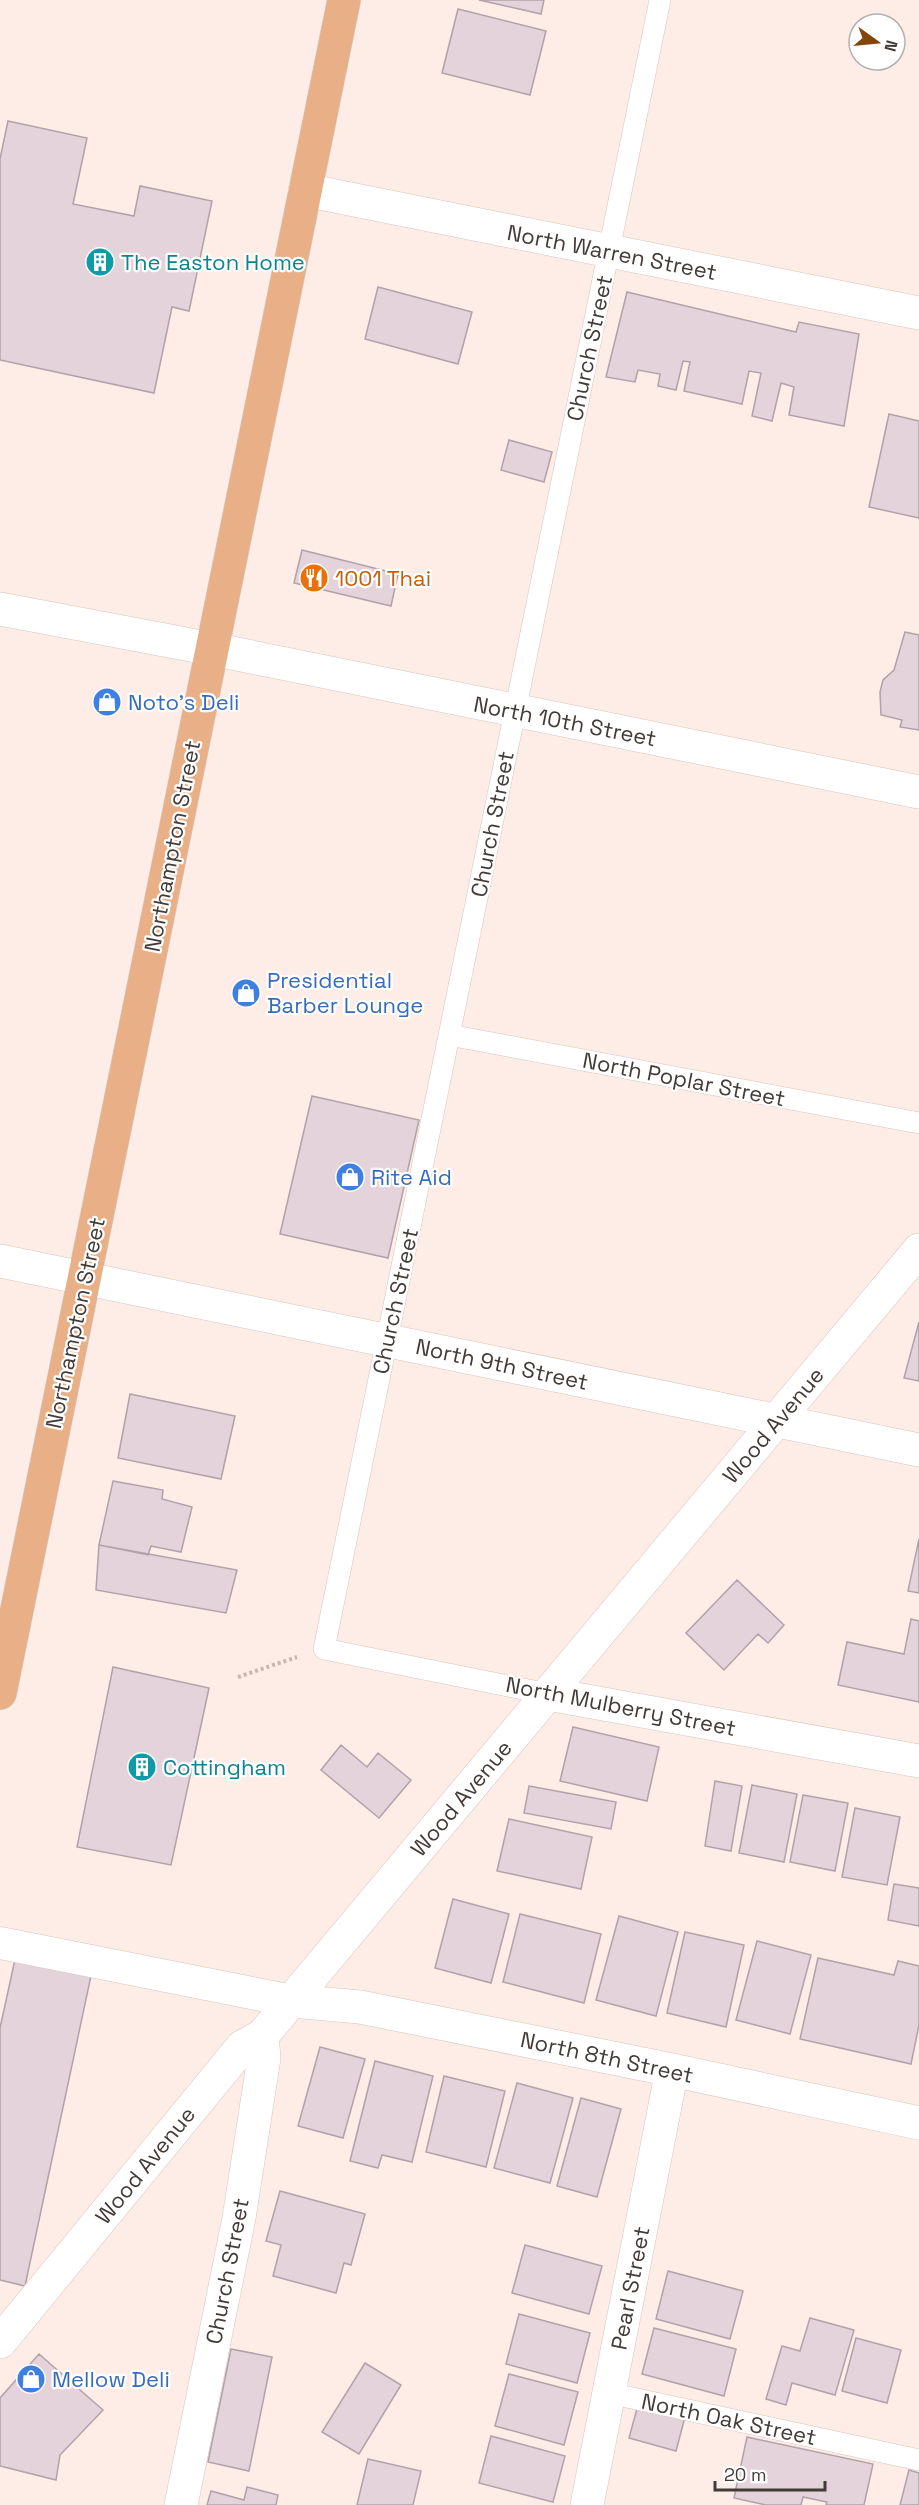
<svg xmlns="http://www.w3.org/2000/svg" width="919" height="2505" viewBox="0 0 919 2505" font-family="'Space Grotesk',sans-serif">
<style>
.building{fill:#e4d3db;stroke:#b1a2a9;stroke-width:1.5}
.lines{fill:none;stroke-linecap:round;stroke-linejoin:round}
.service-casing{stroke:#d6c5be;stroke-width:22}
.pedestrian-casing{stroke:#d6c5be;stroke-width:33}
.minor-casing{stroke:#d6c5be;stroke-width:34}
.tertiary-casing{stroke:#d6c5be;stroke-width:34}
.secondary-casing{stroke:#d6c5be;stroke-width:34}
.primary-casing{stroke:#d2d0cf;stroke-width:34}
.path{stroke:#c5b7b2;stroke-width:4;stroke-dasharray:3 3;stroke-linecap:butt}
.service{stroke:#fff;stroke-width:21}
.pedestrian{stroke:#fff;stroke-width:32}
.minor{stroke:#fff;stroke-width:33}
.tertiary{stroke:#fff;stroke-width:33}
.secondary{stroke:#fff;stroke-width:33}
.primary{stroke:#e9b088;stroke-width:33}
.labels{text-anchor:middle;dominant-baseline:central;stroke-width:4.5;stroke-linejoin:round;paint-order:stroke}
.street-label{font-size:22px;fill:#423b38;stroke:#fff}
.culture-label{font-size:22px;fill:#0d838f;stroke:#fff;text-anchor:start}
.food-label{font-size:22px;fill:#c56008;stroke:#fff;text-anchor:start}
.shop-label{font-size:22px;fill:#366cbe;stroke:#fff;text-anchor:start}
</style>
<rect width="100%" height="100%" fill="#feece6"/>
<!-- building -->
<path class="building" d="M479 0H544L541 14Z
M458 9 546 31 530 95 442 73Z
M8 121 87 138 73 204 134 216 140 186 212 201 189 311 172 307 154 393 0 360V159Z
M378 287 472 312 458 364 365 339Z
M627 292 796 332 799 322 859 334 844 426 789 415 794 387 781 383 772 421 752 416 761 373 749 371 742 404 684 391 690 362 683 361 676 390 658 386 660 374 638 370 635 382 606 377Z
M889 414 919 421V518L869 507Z
M509 440 552 452 544 482 501 470Z
M302 550 398 574 391 606 294 583Z
M905 632 919 635V730L900 727 902 720 881 715 880 692 883 680 894 670Z
M312 1096 419 1120 388 1258 280 1234Z
M919 1322V1381L904 1378Z
M130 1394 235 1416 221 1479 118 1458Z
M113 1481 163 1490 162 1499 192 1507 181 1552 151 1546 148 1555 99 1545Z
M919 1539V1593L908 1591Z
M99 1545 237 1570 226 1613 96 1590Z
M737 1580 784 1625 768 1643 758 1634 724 1670 686 1633Z
M911 1619 919 1621V1702L838 1685 847 1642 904 1654Z
M113 1667 209 1688 171 1865 77 1847Z
M573 1727 659 1747 647 1801 560 1781Z
M341 1745 367 1767 378 1753 411 1780 379 1818 321 1770Z
M715 1781 742 1786 731 1851 705 1846Z
M752 1785 797 1794 784 1862 739 1853Z
M529 1786 616 1802 611 1829 524 1813Z
M803 1795 848 1803 835 1871 790 1862Z
M855 1808 900 1817 887 1885 842 1877Z
M509 1819 592 1837 581 1889 497 1871Z
M894 1884 919 1888V1926L888 1920Z
M453 1899 509 1914 491 1983 435 1968Z
M520 1914 601 1934 584 2003 503 1982Z
M619 1916 678 1932 656 2016 596 2000Z
M685 1932 744 1945 726 2027 667 2013Z
M757 1941 811 1955 790 2034 736 2020Z
M16 1955 92 1971 25 2286 0 2280V2028Z
M818 1958 894 1975 898 1961 919 1966V2025L911 2064 800 2039Z
M320 2047 365 2059 343 2138 298 2126Z
M375 2061 433 2076 412 2162 382 2155 378 2168 350 2161Z
M444 2076 505 2091 486 2167 426 2152Z
M517 2083 573 2098 550 2183 494 2168Z
M581 2098 621 2109 597 2197 557 2186Z
M280 2191 365 2214 351 2265 344 2263 336 2293 273 2276 281 2245 266 2241Z
M525 2245 602 2266 589 2314 512 2293Z
M668 2271 743 2291 730 2339 656 2319Z
M519 2314 590 2333 577 2383 506 2364Z
M810 2318 854 2330 835 2395 792 2383 786 2405 766 2399 782 2346 800 2351Z
M654 2328 736 2349 724 2396 642 2374Z
M856 2338 901 2350 887 2403 842 2391Z
M231 2349 272 2357 249 2471 208 2462Z
M39 2354 103 2410 60 2455 56 2480 0 2466V2398Z
M365 2363 401 2385 359 2454 322 2432Z
M509 2374 578 2392 564 2445 495 2426Z
M638 2405 685 2417 676 2451 629 2438Z
M491 2436 565 2456 553 2502 479 2483Z
M747 2437 873 2464 864 2505H826L827 2502 803 2497 801 2505H766L734 2498Z
M368 2459 421 2471 413 2505H357Z
M909 2470 919 2473V2505H900Z
M247 2487 278 2495 276 2505H207L211 2491 244 2500Z"/>
<g class="lines">
<!-- service casing -->
<g class="service-casing">
<path id="service" d="M449 1035 919 1123
M548 1694 324 1649 660 0
M609 2393 919 2460"/>
</g>
<!-- pedestrian casing -->
<g class="pedestrian-casing">
<path id="pedestrian" d="M0 1943 292 2001"/>
</g>
<!-- minor casing -->
<g class="minor-casing">
<path id="minor" d="M305 190 919 313
M0 1261 919 1450
M548 1694 919 1761
M292 2001 360 2007 672 2070 919 2123
M587 2505 672 2070"/>
</g>
<!-- tertiary casing -->
<g class="tertiary-casing">
<path id="tertiary" d="M0 609 212 649 919 792
M181 2505 239 2218 264 2058 262 2036"/>
</g>
<!-- secondary casing -->
<g class="secondary-casing">
<path id="secondary" d="M0 2342 242 2047 262 2036 919 1250"/>
</g>
<!-- primary casing -->
<g class="primary-casing">
<path id="primary" d="M0 1693 344 0"/>
</g>
<!-- path -->
<path class="path" d="M238 1677 297 1657"/>
<!-- service -->
<use href="#service" class="service"/>
<!-- pedestrian -->
<use href="#pedestrian" class="pedestrian"/>
<!-- minor -->
<use href="#minor" class="minor"/>
<!-- tertiary -->
<use href="#tertiary" class="tertiary"/>
<!-- secondary -->
<use href="#secondary" class="secondary"/>
<!-- primary -->
<use href="#primary" class="primary"/>
</g>
<!-- icons -->
<defs>
<g id="building-disc" transform="scale(1.5)"><circle r="9.5" fill="#0f9aa8" stroke="#fff"/><path d="M-4-6H4V6H1V3H-1V6H-4ZM-2.5-4.3h1.7v1.8h-1.7ZM.8-4.3h1.7v1.8H.8ZM-2.5-1h1.7V.8h-1.7ZM.8-1h1.7V.8H.8Z" fill="#fff"/></g>
<g id="restaurant-disc" transform="scale(1.5)"><circle r="9.5" fill="#e8710a" stroke="#fff"/><path d="M-5-6h1v4h1v-4h1v4h1v-4h1v5L-1.5 .5V6h-2V.5L-5-1ZM5-6V6H3V1.5H1.5Q1.5-4 5-6Z" fill="#fff"/></g>
<g id="shop-disc" transform="scale(1.5)"><circle r="9.5" fill="#3f7fe0" stroke="#fff"/><path d="M-5-2.5h2.3a2.7 3.5 0 0 1 5.4 0H5L5.5 6h-11ZM-1.5-2.5h3a1.5 2.3 0 0 0-3 0Z" fill="#fff"/></g>
</defs>
<g fill-rule="evenodd">
<use href="#building-disc" x="100" y="262"/>
<use href="#restaurant-disc" x="314" y="578"/>
<use href="#shop-disc" x="107" y="702"/>
<use href="#shop-disc" x="246" y="993"/>
<use href="#shop-disc" x="350" y="1177"/>
<use href="#building-disc" x="142" y="1767"/>
<use href="#shop-disc" x="31" y="2379"/>
</g>
<g class="labels">
<!-- street labels -->
<g class="street-label">
<text transform="translate(612 252) rotate(11)">North Warren Street</text>
<text transform="translate(589 348) rotate(-78)">Church Street</text>
<text transform="translate(565 721) rotate(11)">North 10th Street</text>
<text transform="translate(492 824) rotate(-79)">Church Street</text>
<text transform="translate(172 846) rotate(-79)">Northampton Street</text>
<text transform="translate(684 1079) rotate(11)">North Poplar Street</text>
<text transform="translate(395 1301) rotate(-78)">Church Street</text>
<text transform="translate(75 1323) rotate(-78)">Northampton Street</text>
<text transform="translate(502 1364) rotate(12)">North 9th Street</text>
<text transform="translate(773 1425) rotate(-50)">Wood Avenue</text>
<text transform="translate(621 1706) rotate(11)">North Mulberry Street</text>
<text transform="translate(461 1798) rotate(-50)">Wood Avenue</text>
<text transform="translate(607 2057) rotate(12)">North 8th Street</text>
<text transform="translate(145 2165) rotate(-51)">Wood Avenue</text>
<text transform="translate(227 2271) rotate(-79)">Church Street</text>
<text transform="translate(630 2288) rotate(-79)">Pearl Street</text>
<text transform="translate(729 2419) rotate(12)">North Oak Street</text>
</g>
<!-- culture labels -->
<g class="culture-label">
<text x="121" y="262">The Easton Home</text>
<text x="163" y="1767">Cottingham</text>
</g>
<!-- food labels -->
<g class="food-label">
<text x="335" y="578">1001 Thai</text>
</g>
<!-- shop labels -->
<g class="shop-label">
<text x="128" y="702">Noto's Deli</text>
<text x="267" y="980">Presidential<tspan x="267" dy="25">Barber Lounge</tspan></text>
<text x="371" y="1177">Rite Aid</text>
<text x="52" y="2379">Mellow Deli</text>
</g>
</g>
<!-- north arrow -->
<g transform="translate(877 42) rotate(105)"><circle r="28" fill="#ffffff" stroke="#b3b1af" stroke-width="1.5"/>
<path d="M0-4.5L10 22L0 15L-10 22Z" fill="#84450b"/>
<text y="-9" font-size="16" font-weight="bold" text-anchor="middle" fill="#423b38">N</text>
</g>
<!-- scale -->
<path d="M715 2481v9h110v-9" fill="none" stroke="#423b38" stroke-width="3"/>
<text x="724" y="2481" font-size="18" fill="#423b38" stroke="#ffffff" stroke-width="4.5" paint-order="stroke">20 m</text>
</svg>
